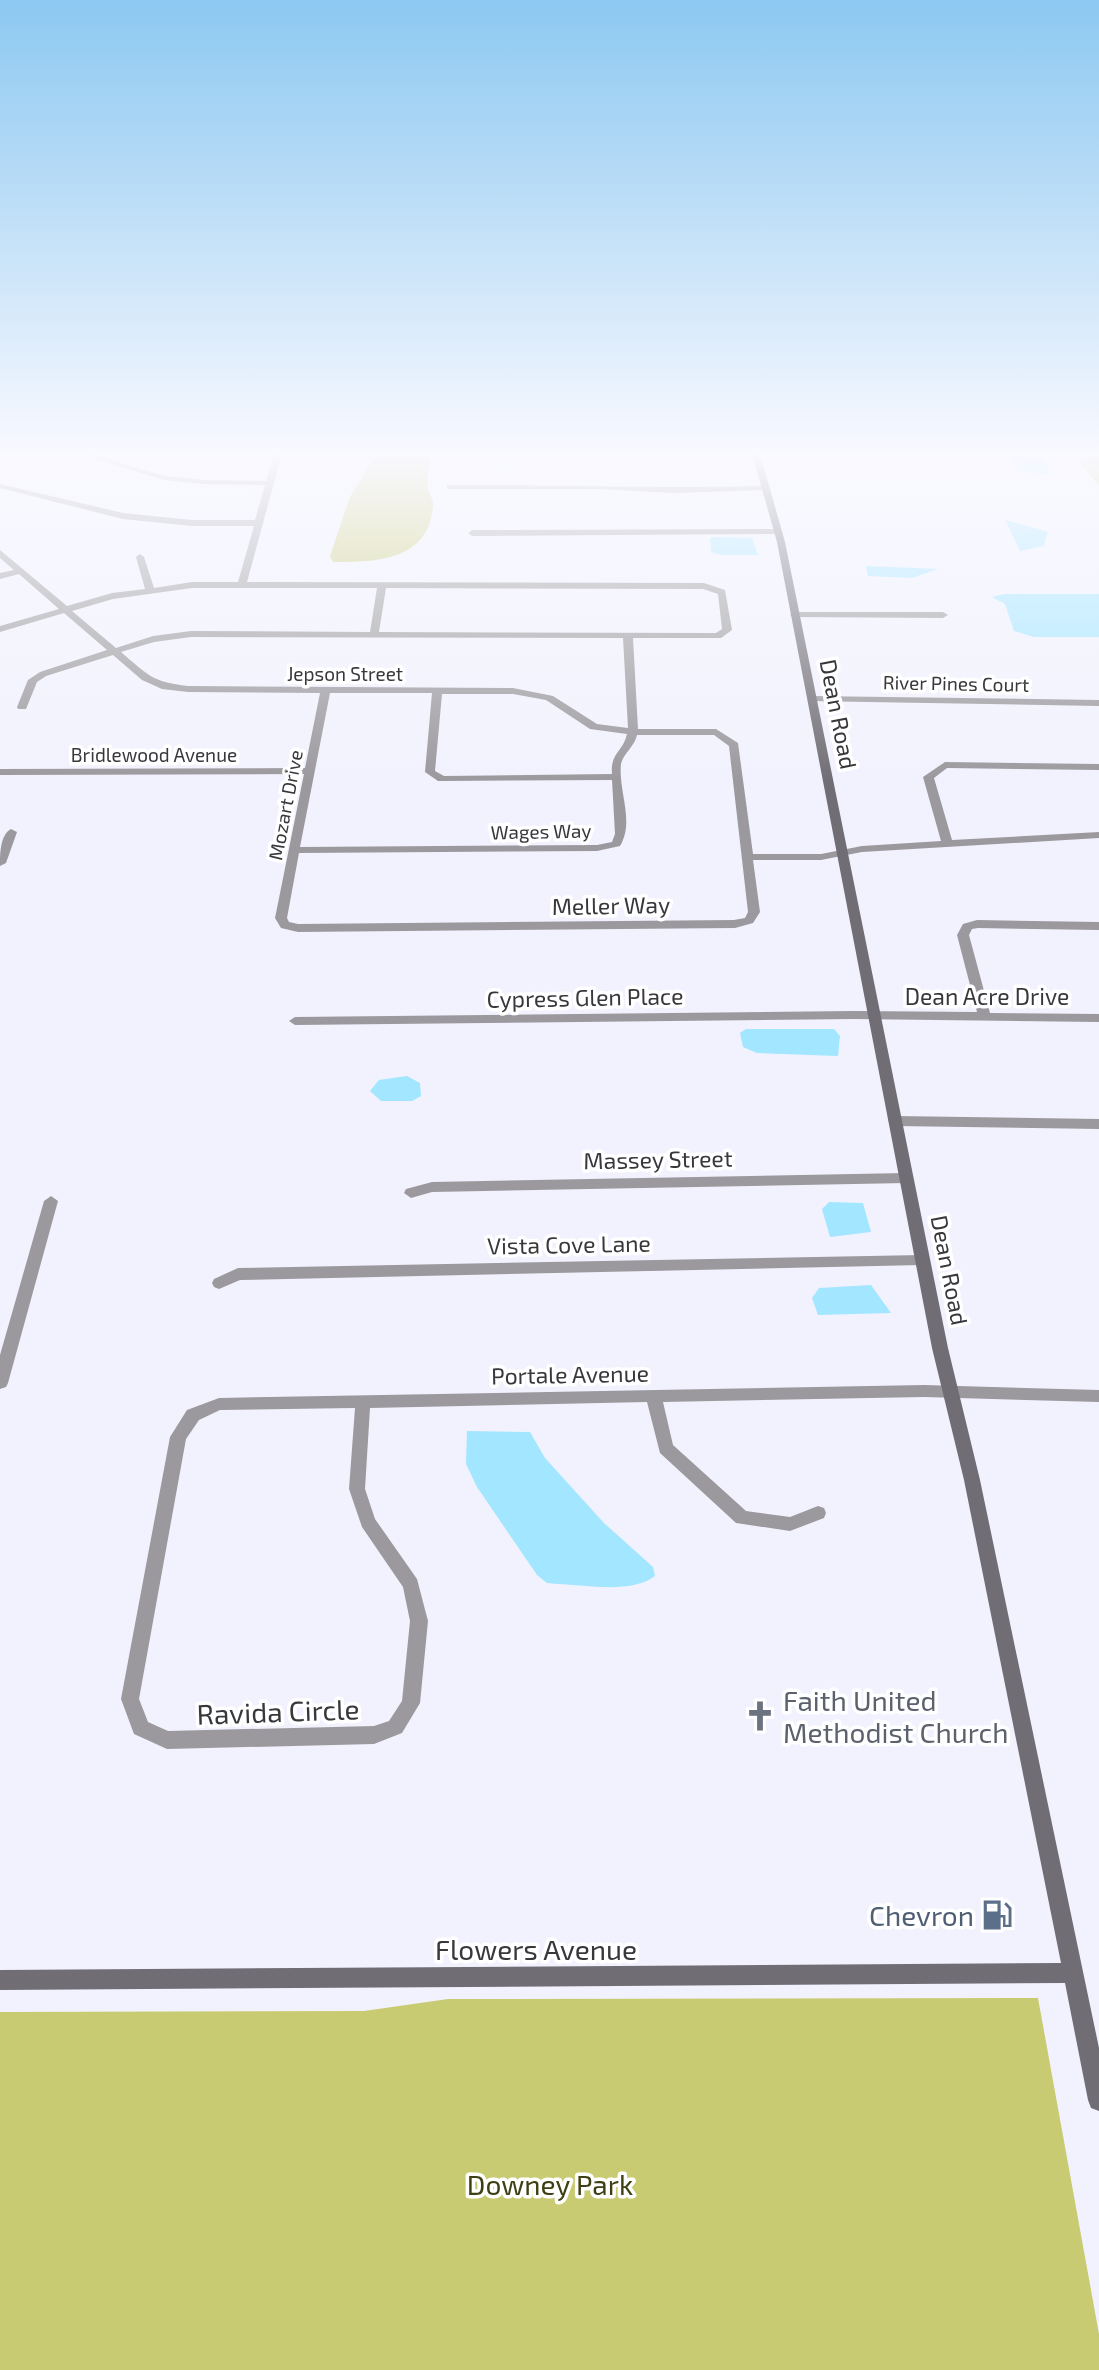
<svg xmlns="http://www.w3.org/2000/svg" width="1099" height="2370" viewBox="0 0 1099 2370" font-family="'Exo 2',sans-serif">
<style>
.green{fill:#c9cb73}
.water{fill:#a2e6ff}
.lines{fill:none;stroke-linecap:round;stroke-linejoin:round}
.street{fill:#9b999d;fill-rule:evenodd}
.secondary{fill:#706d74;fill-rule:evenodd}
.labels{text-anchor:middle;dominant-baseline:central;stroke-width:7;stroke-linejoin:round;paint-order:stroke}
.far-street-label{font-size:19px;fill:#38383c;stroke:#fff}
.street-label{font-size:23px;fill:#38383c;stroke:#fff}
.near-worship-label{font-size:28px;fill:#5b616d;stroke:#fff;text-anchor:start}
.near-street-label{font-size:28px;fill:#38383c;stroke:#fff}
.near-service-label{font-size:28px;fill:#4e5e75;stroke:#fff;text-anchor:end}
.near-park-label{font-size:28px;fill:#3e3f13;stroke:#fff}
</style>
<rect width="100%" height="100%" fill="#f2f2fe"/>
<!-- green -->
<path class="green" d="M379 450H432C430 462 426 477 428 488 429 494 433 498 433 504 430 561 377 562 333 562L330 556 350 497Z
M1070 450H1099V486Z
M1038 1998 1099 2334V2370H0V2012L364 2011 448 1999Z"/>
<!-- water -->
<path class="water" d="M1010 456 1043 458 1051 475 1019 471Z
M1005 520 1048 532 1044 546 1020 551Z
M710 537 752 538 758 555H721L711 552Z
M866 566 938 569 912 578 868 576Z
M1004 594H1099V637H1034L1014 631 1005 604 992 597Z
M746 1029H834L840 1036 838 1056 757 1053 743 1047 740 1033Z
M407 1076 420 1083 421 1096 412 1101H381L370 1091 379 1080Z
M829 1202 863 1203 871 1232 830 1237 822 1209Z
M871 1285 891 1313 818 1315 812 1298 819 1288Z
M467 1431 530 1432 545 1458 604 1523 653 1567 655 1576C632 1594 586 1585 558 1584L547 1583 537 1575 477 1487 466 1464Z"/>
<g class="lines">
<!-- street -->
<path class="street" d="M65 450H78L165 476 204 480 266 481 275 450H283L247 582 704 583 725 590 732 630 721 638H633L638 729H716L738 743 753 854H821L862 846 941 841 923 777 945 762 1099 764V770L947 768 934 778 952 840 1099 832V838L862 852 821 860H753L760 912 753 923 735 928 298 932 281 928 275 918 304 774 0 775V769L305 768 320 693 188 692 162 689 142 680 113 655 46 676 37 682 26 709H18L17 707 28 680 40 672 107 650 64 613 0 632V626L59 609 19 574 0 579V573L14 570 0 558V550L67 606 112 593 145 589 136 557 140 554 144 557 154 588 192 582H238L254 526H192L123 519 0 488V484L123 513 192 520H255L265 485 204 484 164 480ZM192 588H377L370 632 191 631 153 636 116 648 72 611 113 599ZM386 588 703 589 718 594 722 629 716 633 379 632ZM191 637 623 638 628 728 597 724 553 696 513 688 188 686C152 682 148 675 121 652L154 642ZM330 693H432L425 772 438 781 612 780 615 834 612 842 597 845 300 847ZM442 694H513L546 700 590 729 627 734C623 752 610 753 612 774L444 776 435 771ZM637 735H714L729 746 748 912 745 918 734 920 298 924 289 922 287 918 299 853 597 851 620 846C635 821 618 791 621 764 623 754 635 746 637 735Z
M450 485C555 485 661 489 766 486L770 488 766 490 674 493 599 489H447V485Z
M781 529V533L778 534 472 536 468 533 472 530Z
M795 612H943L948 615 943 618 792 617 790 615Z
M812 696 1099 700V706L808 701V697Z
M11 829 17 832 6 863 0 866C0 854 0 835 11 829Z
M977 920 1099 922V930L978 928 972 929 969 935 990 1013 1099 1014V1022L854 1019 295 1025 289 1021 295 1017 854 1011 977 1012 957 935 963 924Z
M895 1116 1099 1119V1129L895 1126 888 1121Z
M906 1173 913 1178 906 1183 432 1192 411 1198 404 1193 406 1189 432 1182Z
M51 1196 58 1201 8 1383 6 1387 0 1389V1355L44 1201Z
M922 1255 927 1256 929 1260 927 1264 922 1265 240 1280 219 1289 214 1287 212 1283 214 1279 238 1268Z
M924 1385 1099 1390V1402L924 1397 663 1402 673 1445 746 1511 790 1517 818 1506 824 1508 826 1513 824 1518 790 1531 736 1523 660 1453 647 1402 370 1408 365 1489 375 1519 417 1579 428 1621 420 1703 402 1733 374 1744 167 1749 134 1734 121 1699 170 1437 187 1410 219 1398ZM355 1408 349 1489 362 1527 403 1587 410 1621 402 1701 389 1721 374 1726 168 1731 148 1722 139 1699 186 1439 199 1420 220 1410Z"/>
<!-- secondary -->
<path class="secondary" d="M751 450H759L785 542 948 1348 980 1480 1099 2048V2111L1091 2108 1088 2100 1065 1983 0 1990V1970L1061 1963 964 1480 932 1348 777 542Z"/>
</g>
<!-- sky -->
<linearGradient id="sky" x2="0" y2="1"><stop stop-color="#8cc8f1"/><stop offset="0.58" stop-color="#f9f9ff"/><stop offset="1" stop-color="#f9f9ff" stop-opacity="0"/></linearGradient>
<rect width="1099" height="782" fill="url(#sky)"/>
<!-- icons -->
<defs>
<g id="church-bare" transform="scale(2.415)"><path d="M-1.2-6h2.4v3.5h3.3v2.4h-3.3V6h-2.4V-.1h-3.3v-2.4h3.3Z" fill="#6b7280" stroke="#fff" stroke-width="2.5" paint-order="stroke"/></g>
<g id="fuel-bare" transform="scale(2.415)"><path d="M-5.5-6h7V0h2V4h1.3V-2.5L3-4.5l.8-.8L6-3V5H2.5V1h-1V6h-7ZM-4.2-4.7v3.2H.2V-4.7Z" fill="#5c6f8a" stroke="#fff" stroke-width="2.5" paint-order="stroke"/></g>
</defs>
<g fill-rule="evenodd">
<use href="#church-bare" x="760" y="1716"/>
<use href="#fuel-bare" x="997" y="1915"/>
</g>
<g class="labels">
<!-- far-street labels -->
<g class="far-street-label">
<text x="345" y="673">Jepson Street</text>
<text transform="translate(956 683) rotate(1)">River Pines Court</text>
<text x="154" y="754">Bridlewood Avenue</text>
<text transform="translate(285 805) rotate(-79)">Mozart Drive</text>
<text transform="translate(541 831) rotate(-1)">Wages Way</text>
</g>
<!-- street labels -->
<g class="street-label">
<text transform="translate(839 714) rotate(79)">Dean Road</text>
<text transform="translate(611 905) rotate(-1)">Meller Way</text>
<text x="987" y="996">Dean Acre Drive</text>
<text transform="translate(585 997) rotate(-1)">Cypress Glen Place</text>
<text transform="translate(658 1159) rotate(-1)">Massey Street</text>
<text transform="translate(569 1244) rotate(-1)">Vista Cove Lane</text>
<text transform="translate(950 1270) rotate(79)">Dean Road</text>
<text transform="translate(570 1374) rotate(-1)">Portale Avenue</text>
</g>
<!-- near-worship labels -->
<g class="near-worship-label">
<text x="783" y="1700">Faith United<tspan x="783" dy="32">Methodist Church</tspan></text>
</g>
<!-- near-street labels -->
<g class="near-street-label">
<text transform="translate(278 1711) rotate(-2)">Ravida Circle</text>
<text x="536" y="1949">Flowers Avenue</text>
</g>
<!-- near-service labels -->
<g class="near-service-label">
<text x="974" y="1915">Chevron</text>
</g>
<!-- near-park labels -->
<g class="near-park-label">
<text x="550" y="2184">Downey Park</text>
</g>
</g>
</svg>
